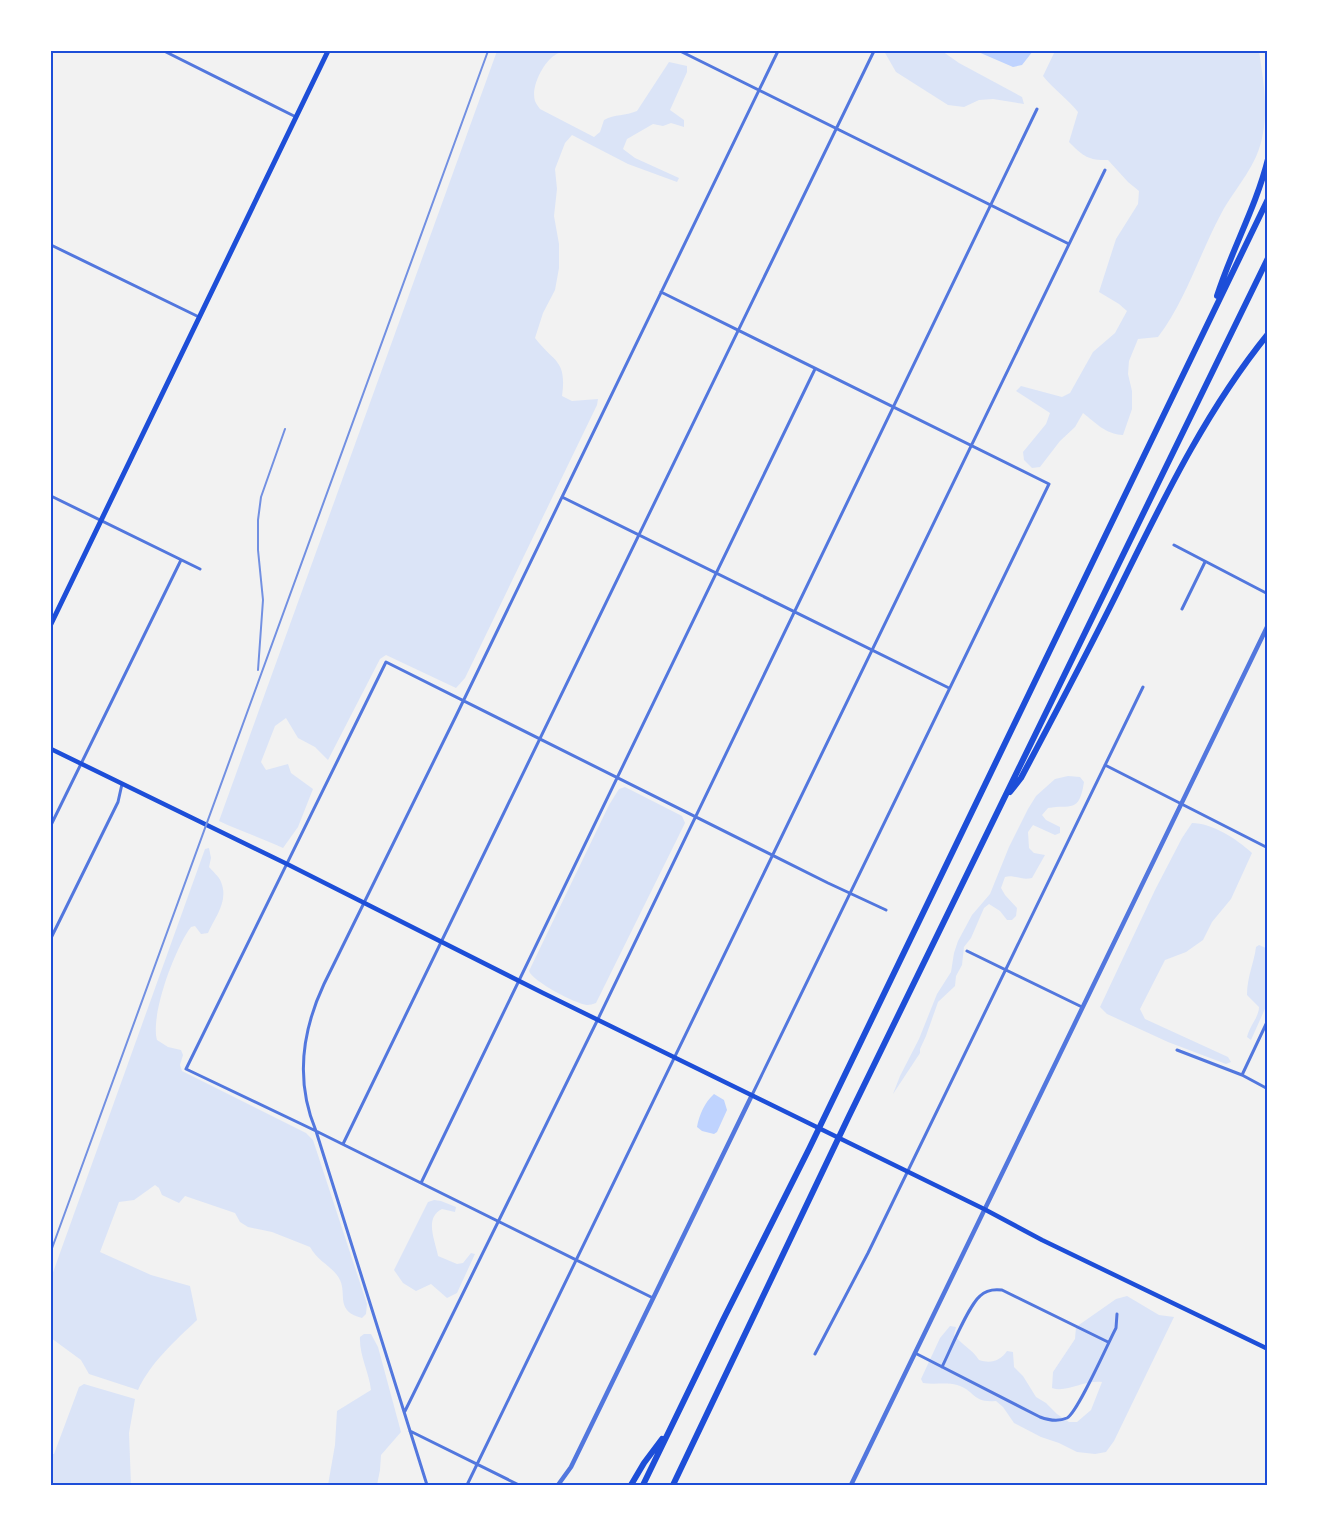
<svg xmlns="http://www.w3.org/2000/svg" width="1319" height="1536" viewBox="0 0 1319 1536" font-family="Poppins,sans-serif">
<style>
.green{fill:#dbe4f7}
.water{fill:#bfd3fe}
.lines{fill:none;stroke-linecap:round;stroke-linejoin:round}
.minor{stroke:#5277de;stroke-width:3}
.tertiary{stroke:#5277de;stroke-width:4.5}
.secondary{stroke:#1d4ed8;stroke-width:4.5}
.primary{stroke:#1d4ed8;stroke-width:5}
.motorway{stroke:#1d4ed8;stroke-width:6}
.rail{stroke:#7290e2;stroke-width:2}
.neatline{fill:none;stroke:#1d4ed8;stroke-width:2}
</style>
<rect width="100%" height="100%" fill="#f2f2f2"/>
<!-- green -->
<path class="green" d="M497 51H583C574 54 566 50 559 53 546 57 530 86 535 101 536 104 538 106 540 109L594 137 600 132 604 120C615 114 625 116 637 111L669 62 687 66V72L670 110 684 120V127L671 123 663 126 653 124 627 139 623 149 635 158 679 178 677 182 628 164 572 135 565 143 555 169 557 189 554 216 559 244V268L555 290 543 313 535 338C554 363 567 359 562 396L572 401 598 399 597 405 465 678 456 688 386 655 380 659 328 760 315 747 298 738 286 718 275 726 261 762 266 770 288 764 291 773 313 789 298 827 283 848C262 838 240 831 219 821Z
M884 51H942L959 63 1022 97 1024 104 993 99 979 100 964 107 948 105 896 72Z
M1055 51H1259C1263 78 1268 106 1263 133 1258 166 1236 186 1221 214 1199 255 1186 300 1158 337L1138 339 1129 361 1128 374 1132 391V409L1123 435C1105 434 1096 423 1083 413L1075 427 1060 441 1040 467 1032 468 1024 460 1023 452 1046 424 1050 413 1016 391 1021 386 1062 397 1070 393 1093 352 1115 333 1127 311 1119 304 1099 292 1116 239 1138 204 1139 191 1128 182 1108 160C1088 161 1082 155 1069 142L1078 112C1067 98 1054 90 1043 76Z
M1068 776 1080 777 1084 782C1079 814 1071 804 1048 808L1042 815 1046 820 1060 827V833L1055 835 1033 825 1028 832 1029 848 1034 853 1045 855 1032 878C1021 881 1014 874 1005 877L1001 888 1005 895 1017 908 1016 916 1012 920H1007L1000 911 989 904 984 908 971 938 964 947 962 965 956 976 955 986 938 1002 926 1036 920 1049V1053L893 1094 900 1076 919 1039 937 994 951 972 954 953 958 941 972 915 990 894 1009 847 1028 809 1036 796 1055 779Z
M625 787 682 816 685 823 596 1003C593 1004 590 1005 587 1005 576 1004 532 981 529 971L609 805 619 789Z
M1192 823C1212 823 1237 839 1252 853L1231 899 1212 922 1203 940 1186 952 1165 960 1140 1009 1145 1019 1228 1057 1231 1062 1226 1064 1168 1042 1107 1014 1100 1007 1155 890 1182 838Z
M209 848 211 858 209 867C213 872 219 876 221 882 229 901 215 917 208 933L201 934 195 926 191 927C175 948 150 1015 157 1040L168 1047 181 1050 183 1055 180 1065 182 1071 306 1133 313 1140 367 1304 366 1314 362 1318C335 1311 347 1295 340 1280 333 1266 319 1263 310 1247L272 1232 248 1227 240 1222 235 1213 185 1196 179 1203 162 1195 159 1188 155 1185 134 1200 119 1202 100 1252 151 1275 190 1286 197 1320C175 1341 151 1362 138 1390L89 1374 81 1360 51 1338V1278L205 849Z
M1259 945 1268 949V1002L1251 1040 1247 1037C1250 1025 1259 1017 1259 1007L1247 995C1247 977 1254 963 1256 947Z
M434 1200 441 1201 456 1207 455 1212 442 1209C424 1218 435 1240 438 1256L457 1264 463 1263 471 1253 475 1254 457 1293 447 1298 431 1284 416 1291 403 1283 394 1270 428 1202Z
M1127 1296 1159 1315 1174 1317 1114 1441 1106 1452 1095 1454 1077 1452 1059 1443 1041 1437 1014 1423 1003 1407 996 1401C972 1403 976 1391 957 1385 947 1382 934 1385 923 1383L921 1379 940 1338 950 1326 956 1327 954 1335C962 1345 972 1349 979 1360 991 1364 1000 1361 1007 1351L1013 1352 1014 1367 1023 1376 1036 1397 1046 1403 1057 1414 1069 1422H1077L1091 1410 1102 1382C1083 1380 1067 1393 1052 1388L1053 1372 1075 1339 1076 1327 1116 1299Z
M364 1334H371L378 1347 401 1432 381 1455 380 1470 377 1485H328L335 1445 337 1411 371 1390C369 1372 359 1355 360 1337Z
M84 1384 135 1399 129 1433 131 1485H51V1454H54L79 1387Z"/>
<!-- water -->
<path class="water" d="M976 51H1033L1022 65 1013 67Z
M714 1094 724 1100 727 1110 717 1132 714 1134 702 1131 697 1127C699 1115 705 1102 714 1094Z"/>
<g class="lines">
<!-- minor -->
<path class="minor" d="M164 51 296 117
M680 51 1069 244
M51 245 199 317
M661 292 1049 484 752 1095
M51 496 200 569
M562 497 949 688
M1174 545 1268 594
M1182 609 1205 562
M1105 765 1268 848
M51 825 181 560
M51 938 118 802 122 784
M967 951 1082 1007
M1177 1050 1242 1075 1268 1089
M1242 1075 1268 1020
M343 1144 874 51
M421 1183 815 369
M653 1298 316 1131 186 1069 386 662 828 883 886 910
M915 1353 1040 1417C1048 1420 1058 1422 1067 1418 1078 1412 1108 1343 1116 1328L1117 1314
M815 1354 868 1253 1143 687
M942 1367C950 1351 968 1306 980 1296 986 1290 994 1289 1002 1290L1108 1342
M405 1411 598 1019 1037 109
M410 1431 519 1485
M427 1485 316 1131C295 1081 302 1031 324 984L456 716 778 51
M467 1485 1105 170"/>
<!-- tertiary -->
<path class="tertiary" d="M558 1485 571 1467 752 1095
M851 1485 1268 625"/>
<!-- secondary -->
<path class="secondary" d="M51 749 287 864 543 993 984 1209 1042 1240 1268 1349"/>
<!-- primary -->
<path class="primary" d="M51 624 328 51"/>
<!-- motorway -->
<path class="motorway" d="M1217 296C1232 249 1256 207 1268 159
M1010 792 1021 778C1055 714 1089 650 1121 585 1164 498 1207 409 1268 334
M631 1485 644 1463 662 1439
M643 1485 723 1320 809 1149 1268 199
M673 1485 849 1116 1268 258"/>
<!-- rail -->
<path class="rail" d="M258 670 263 600 258 550V520L261 497 285 429
M51 1251 488 51"/>
</g>
<!-- border -->
<rect width="1319" height="1536" fill="none" stroke="#ffffff" stroke-width="105"/>
<rect x="52" y="52" width="1214" height="1432" class="neatline"/>
</svg>
